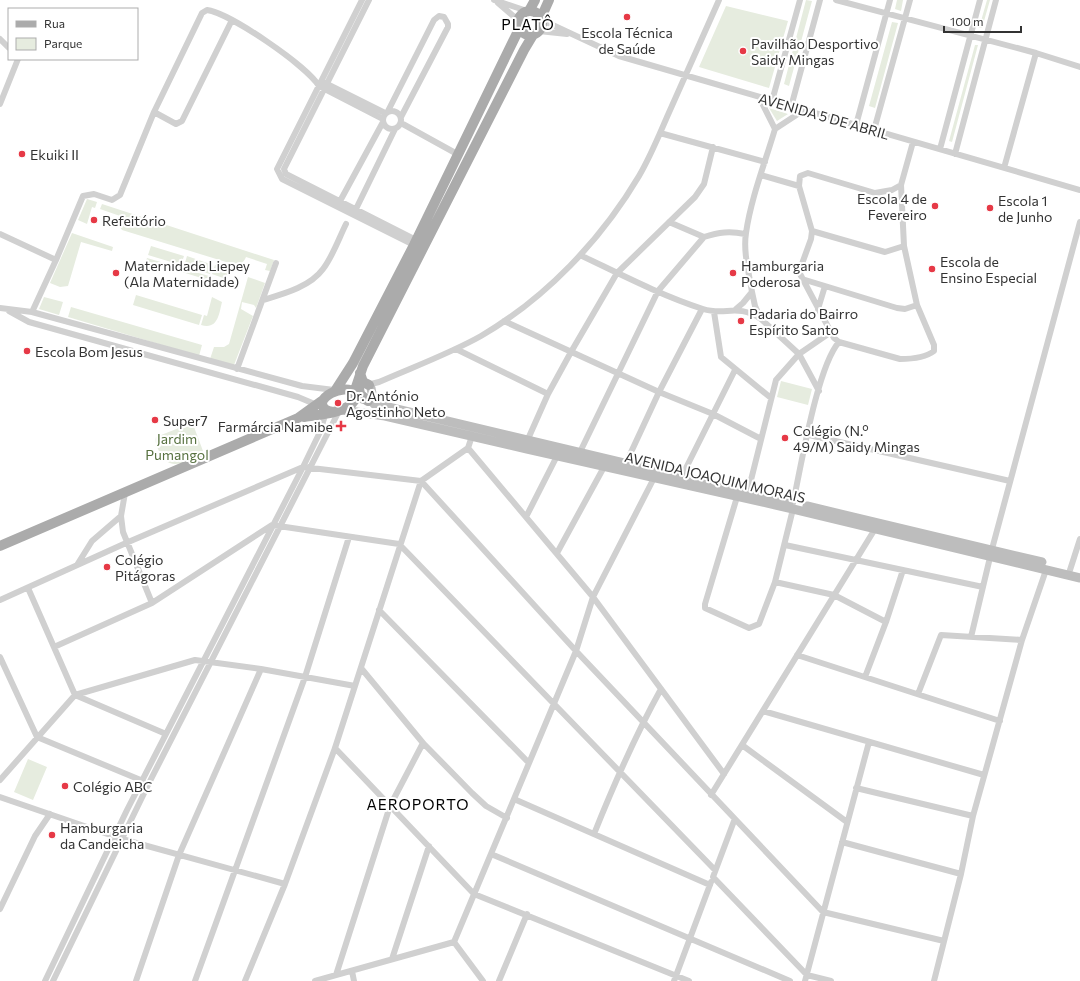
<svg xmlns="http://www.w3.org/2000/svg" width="1080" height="981" viewBox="0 0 1080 981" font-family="Commissioner,sans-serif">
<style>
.green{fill:#e6ecdf}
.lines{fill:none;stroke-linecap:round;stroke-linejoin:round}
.street{stroke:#d0d0d0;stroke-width:6}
.secondary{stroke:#bdbdbd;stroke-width:9}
.primary{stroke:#ababab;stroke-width:10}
.poi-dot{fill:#e63946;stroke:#fff;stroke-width:1.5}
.labels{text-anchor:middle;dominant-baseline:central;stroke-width:4;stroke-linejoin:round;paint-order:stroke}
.poi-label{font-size:14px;fill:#333;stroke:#fff;text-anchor:start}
.street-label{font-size:14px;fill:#333;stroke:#fff}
.park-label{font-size:14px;fill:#56703f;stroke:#fff}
.neighbourhood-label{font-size:15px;letter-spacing:1px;fill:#000;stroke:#fff}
</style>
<rect width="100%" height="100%" fill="#fff"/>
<!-- green -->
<path class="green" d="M806 0 812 1 789 86 784 84Z
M897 0H903L901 11 895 9Z
M987 0H990L982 28H979Z
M726 6 788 21 769 88 699 67Z
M892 22 898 23 875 108 869 106Z
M975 45H978L952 142 949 141Z
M769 108 788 114 777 121Z
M87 199 97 202 95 208 92 207 87 224 78 220Z
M102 204 274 260 270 271 265 270 267 264 246 257C242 267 235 263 226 262L122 230 120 227 123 217 100 209Z
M72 233 113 247 112 251 81 242 68 286 60 287 50 283Z
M151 246 184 256 181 265 148 255Z
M187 256 213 265 210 274 184 266Z
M147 258 209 276 208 280 146 261Z
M215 265 229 269 226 279 212 274Z
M248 277 265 283 256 308 254 305 242 302 241 309 253 316 234 365 210 359 214 347H224L229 344Z
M136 295 202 315 199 325 133 305Z
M44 297 63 302 59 315 39 309Z
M212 297 222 302C219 314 218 330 201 325L204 315 207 316Z
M71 307 202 345 199 356 68 317Z
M781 381 812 389 808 405 777 397Z
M189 424 194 427 203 451C199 456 193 458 187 461 173 467 164 464 158 449 156 444 155 441 156 437Z
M28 759 47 767 33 800 14 792Z"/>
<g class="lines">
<!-- street -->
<path class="street" d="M362 0 277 169 282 179 414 245
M369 0 284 169 286 174 416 240
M494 0 527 11
M836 0 1036 53 1080 67
M498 3 518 20
M542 20 619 56 1080 190
M539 31 567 34
M0 39 9 48
M323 82 385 113
M759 97 775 129
M772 101 800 0
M0 104 18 59
M791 107 820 0
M383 120a9 9 0 1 1 18 0a9 9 0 1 1-18 0Z
M388 111 434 20 439 16 444 17 448 24V27L401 117
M154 112 176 124 182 121 232 20
M401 123 459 155
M856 125 890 0
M874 130 910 0
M660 133 765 162
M940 149 980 0
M955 154 996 0
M1004 168 1036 53
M761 175 799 186
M901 185 892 190 875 193 808 173 800 176 799 186 812 231 811 239 799 272 834 338 839 342 900 359C911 359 925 358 934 351V345L917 305 904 246 901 185 913 142
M339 203 383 122
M355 211 395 129
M669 222 704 237C719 232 730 231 745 234
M812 231 885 252 904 246
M0 234 56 260 32 312
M580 255C620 274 660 295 703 309 726 316 737 303 761 319
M56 260 83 196 94 194 112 200 120 195 154 112 202 13 207 10C230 13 307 66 319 86L383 119
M802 279 825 286
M752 292C749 273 743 252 746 233 751 198 765 163 775 129L804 110
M263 300C283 294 310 287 323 269 333 256 339 238 346 224
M0 308 32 312 302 386 334 390
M736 309 743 303 752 292 755 306 761 319 799 354 819 391
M818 309 825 286 897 308 905 309 917 305
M9 311 29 322 298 397 317 405
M714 312 721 357 771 398
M504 321 659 392 713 414 761 439
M456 349 548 394
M237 369 276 263
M367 385 379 382C413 367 449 354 481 336 546 298 601 240 639 176 652 154 661 130 671 108 687 72 703 36 719 0
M809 435 1010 481
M528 439 548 394 571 352 617 273 695 197 704 184 713 147
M468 448 593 597 724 774
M580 452 658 291 704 237
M626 463 659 392 702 309
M682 476 735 370
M748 492 776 380 799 354 831 332
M125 493 121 516 123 532 152 603 272 525 399 544 715 870
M737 497 705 604V608L749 628 759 624 775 582 793 509
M793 503C801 467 817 367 839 342
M526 517 557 456
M785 545 983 587
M557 553 604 467
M77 565 92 541 121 516
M1070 570 1080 539
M775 582 834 595 886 622
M28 588 75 695 166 734
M0 600 126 543 303 467 421 481 576 651 823 912 944 941
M379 610 529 763
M971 637 992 549 1080 222
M54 647 152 603
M797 655 1000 721
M0 657 37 737 143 781
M361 668 423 743 472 793 486 806 507 818
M865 677 886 622 903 570
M918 694 941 635 1022 640
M763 711 984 775
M742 745 847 822
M335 748 474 894 689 981
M0 780 75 695 195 660 261 669 355 686
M856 788 973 816
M711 795 875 529
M0 797 122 839 285 884
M514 799 710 885
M734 821 713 877 807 975 831 981
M594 834C614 784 635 736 661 689
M842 842 961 874
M491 854 790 981
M0 909 35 836 50 814
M454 942 576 651 593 597 654 478
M454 942 483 981
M392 959 429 846
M352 971 354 981
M336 975 390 806 423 743
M45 981 127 810 303 467 320 432 326 412
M53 981 149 783 339 411
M136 981 179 855 261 669
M195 981 305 677 349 537
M245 981 285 884 335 748 421 481 468 448 472 436
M315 981 454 942
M499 981 527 914
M674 981 711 882
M805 981 869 742
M934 981 961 874 973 816 1022 640 1046 570"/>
<!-- secondary -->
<path class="secondary" d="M371 388 374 404
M362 399 388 407 789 502
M342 410 385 416 527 449 793 509 1080 578
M807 506 1042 562"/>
<!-- primary -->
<path class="primary" d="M518 23a12 12 0 1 1 24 0a12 12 0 1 1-24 0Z
M529 11 535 0
M541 18 549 0
M360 373 363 382 369 385
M358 383 360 394 368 401
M335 391 353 363 414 245 519 29
M354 393 363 366 524 50 533 35
M304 417C317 415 347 413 354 401 363 384 329 387 322 402 322 409 326 411 333 412
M0 546 298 418 323 400"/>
</g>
<!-- markers -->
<g class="poi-dot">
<circle cx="627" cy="17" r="4"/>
<circle cx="743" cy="51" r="4"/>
<circle cx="22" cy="154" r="4"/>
<circle cx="935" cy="206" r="4"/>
<circle cx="990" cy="208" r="4"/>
<circle cx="94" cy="220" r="4"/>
<circle cx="932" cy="269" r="4"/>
<circle cx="116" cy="273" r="4"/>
<circle cx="733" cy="273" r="4"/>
<circle cx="741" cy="321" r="4"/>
<circle cx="27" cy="351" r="4"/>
<circle cx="338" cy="403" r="4"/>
<circle cx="155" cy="420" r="4"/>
<path d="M339 420h4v4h4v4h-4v4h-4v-4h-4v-4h4z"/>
<circle cx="785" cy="438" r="4"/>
<circle cx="107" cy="567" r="4"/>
<circle cx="65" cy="786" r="4"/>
<circle cx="52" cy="835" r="4"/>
</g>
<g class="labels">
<!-- poi labels -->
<g class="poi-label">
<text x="627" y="32" text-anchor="middle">Escola Técnica<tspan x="627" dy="16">de Saúde</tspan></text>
<text x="751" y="43">Pavilhão Desportivo<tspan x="751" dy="16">Saidy Mingas</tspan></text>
<text x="30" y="154">Ekuiki II</text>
<text x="927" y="198" text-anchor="end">Escola 4 de<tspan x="927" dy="16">Fevereiro</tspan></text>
<text x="998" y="200">Escola 1<tspan x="998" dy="16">de Junho</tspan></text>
<text x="102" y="220">Refeitório</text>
<text x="940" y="261">Escola de<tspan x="940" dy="16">Ensino Especial</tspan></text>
<text x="124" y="265">Maternidade Liepey<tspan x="124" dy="16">(Ala Maternidade)</tspan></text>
<text x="741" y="265">Hamburgaria<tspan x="741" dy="16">Poderosa</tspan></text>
<text x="749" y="313">Padaria do Bairro<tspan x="749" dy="16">Espírito Santo</tspan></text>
<text x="35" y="351">Escola Bom Jesus</text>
<text x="346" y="395">Dr. António<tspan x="346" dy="16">Agostinho Neto</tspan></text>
<text x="163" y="420">Super7</text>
<text x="333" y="426" text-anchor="end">Farmárcia Namibe</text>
<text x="793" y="430">Colégio (N.º<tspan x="793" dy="16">49/M) Saidy Mingas</tspan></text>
<text x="115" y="559">Colégio<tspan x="115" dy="16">Pitágoras</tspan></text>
<text x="73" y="786">Colégio ABC</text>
<text x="60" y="827">Hamburgaria<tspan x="60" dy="16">da Candeicha</tspan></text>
</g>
<!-- street labels -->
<g class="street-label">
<text transform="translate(824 116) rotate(16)">AVENIDA 5 DE ABRIL</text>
<text transform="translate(715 477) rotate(13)">AVENIDA JOAQUIM MORAIS</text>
</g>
<!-- park labels -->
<g class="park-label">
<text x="177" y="438">Jardim<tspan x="177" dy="16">Pumangol</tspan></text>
</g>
<!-- neighbourhood labels -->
<g class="neighbourhood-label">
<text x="528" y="24">PLATÔ</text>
<text x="418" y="804">AEROPORTO</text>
</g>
</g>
<!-- legend -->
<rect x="8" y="8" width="130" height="52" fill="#ffffff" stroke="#adadad"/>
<rect x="16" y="21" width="20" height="6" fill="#ababab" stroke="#adadad"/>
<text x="44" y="28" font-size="12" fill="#333333">Rua</text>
<rect x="16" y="38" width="20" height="12" fill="#e6ecdf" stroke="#adadad"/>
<text x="44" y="48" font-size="12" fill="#333333">Parque</text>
<!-- scale -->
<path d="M944 26v6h77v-6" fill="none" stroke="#333333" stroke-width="2"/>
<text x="950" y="26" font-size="12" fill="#333333" stroke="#ffffff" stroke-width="3" paint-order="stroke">100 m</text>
</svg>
